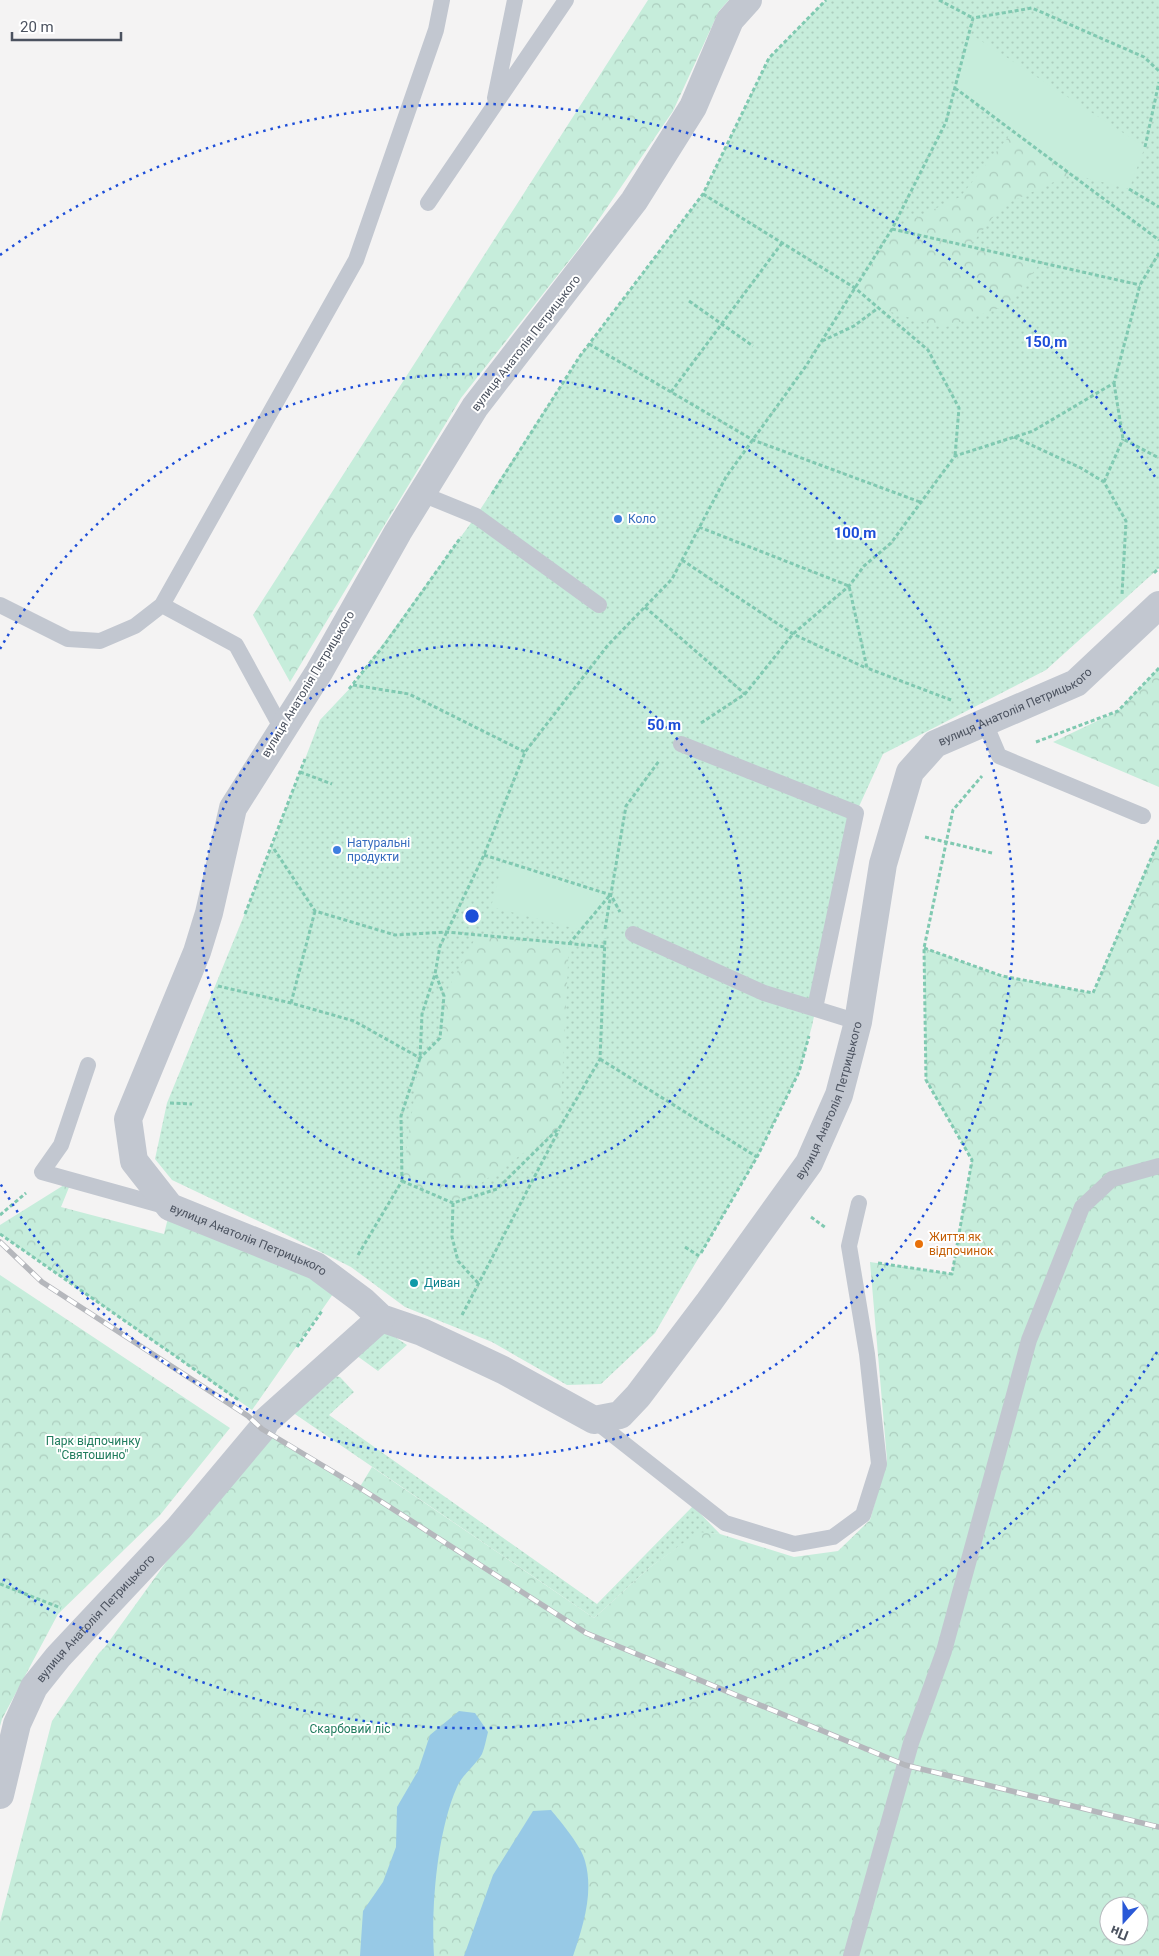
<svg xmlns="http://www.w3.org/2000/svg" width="1159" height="1956" viewBox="0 0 1159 1956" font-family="Roboto,sans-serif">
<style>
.grass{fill:url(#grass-dots)}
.forest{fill:url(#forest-crowns);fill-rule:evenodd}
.pitch{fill:#c6eddb}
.water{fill:#97c9e6}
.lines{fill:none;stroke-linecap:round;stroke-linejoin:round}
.path{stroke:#80c9b1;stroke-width:3;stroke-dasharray:4 2.5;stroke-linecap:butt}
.lane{stroke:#c2c7d0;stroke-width:16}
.street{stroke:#c2c7d0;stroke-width:28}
.rail-casing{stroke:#b5b7bc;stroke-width:5.5}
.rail{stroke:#fff;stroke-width:4;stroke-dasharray:11;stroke-linecap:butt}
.ring{fill:none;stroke:#1d4ed8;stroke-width:2.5;stroke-dasharray:2.5 5}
.shop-dot{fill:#3f7fe0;stroke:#fff;stroke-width:2}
.food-dot{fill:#e8710a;stroke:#fff;stroke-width:2}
.culture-dot{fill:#0f9aa8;stroke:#fff;stroke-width:2}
.labels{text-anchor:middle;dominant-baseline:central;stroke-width:4;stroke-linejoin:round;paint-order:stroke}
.street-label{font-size:12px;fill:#4b525f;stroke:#fff}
.shop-label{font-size:12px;fill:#366cbe;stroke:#fff;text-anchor:start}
.food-label{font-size:12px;fill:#c56008;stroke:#fff;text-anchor:start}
.culture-label{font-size:12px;fill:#0d838f;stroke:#fff;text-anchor:start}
.park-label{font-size:12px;fill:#207c5d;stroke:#fff}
.centre{fill:#1d4ed8;stroke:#fff;stroke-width:2.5}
.ring-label{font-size:15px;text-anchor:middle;font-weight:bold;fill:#1d4ed8;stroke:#fff;stroke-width:4;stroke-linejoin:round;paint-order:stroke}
</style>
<defs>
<pattern id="grass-dots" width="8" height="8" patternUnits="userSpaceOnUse" patternTransform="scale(1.25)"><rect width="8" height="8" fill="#c6eddb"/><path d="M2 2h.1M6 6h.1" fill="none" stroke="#accdbe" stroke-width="1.8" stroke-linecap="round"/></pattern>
<pattern id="forest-crowns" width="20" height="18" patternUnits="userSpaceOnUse" patternTransform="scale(1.25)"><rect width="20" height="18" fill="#c6eddb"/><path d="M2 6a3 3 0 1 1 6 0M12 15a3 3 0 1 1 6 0" fill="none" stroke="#accdbe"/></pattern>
</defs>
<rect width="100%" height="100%" fill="#f4f3f3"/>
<!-- grass -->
<path class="grass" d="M826 0H1159V568L1046 670 883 754 856 813 812 1026 799 1072 757 1157 655 1333 601 1384 567 1385 492 1342 405 1307 351 1267 273 1228 172 1180 155 1159 167 1103 261 874 320 720 353 685 476 516 580 356 703 194 769 58Z
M378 1332 389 1333 407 1345 378 1371 353 1353Z
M329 1375 340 1377 354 1392 329 1415 597 1604 693 1506 720 1534 698 1533 649 1568 594 1618 289 1410Z"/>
<!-- forest -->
<path class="forest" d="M648 0H729L719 11 673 111 580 247 461 398 290 682 253 615Z
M1013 131 1071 174 1002 206 970 246 1041 262 1008 305 943 328 878 308 855 288 892 229 960 197Z
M1159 668V787L1053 742 1118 711Z
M1159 840V1956H0V1922L52 1721 99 1653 105 1647 262 1429 358 1490 372 1467 594 1618 649 1568 698 1532 720 1534 794 1557 838 1551 870 1520 887 1460 870 1262 952 1274 972 1160 926 1080 924 948 1002 976 1093 993ZM1109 1906H1139V1936H1109Z
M477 935 569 944 560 1127 453 1203 402 1181 420 1058 440 1038 444 996Z
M72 1180 61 1207 164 1234 168 1218 314 1274 333 1294 252 1410 0 1234V1225Z
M0 1275 230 1428 160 1515 58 1614 2 1719 0 1726Z"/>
<!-- pitch -->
<path class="pitch" d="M969 33 1145 147 1129 189 1071 174 955 88Z
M503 861 611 895 581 930 491 907Z"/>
<!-- water -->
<path class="water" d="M459 1711 475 1713 488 1732C486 1739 485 1747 482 1754 475 1766 462 1775 457 1787 437 1832 431 1907 434 1956H360L363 1911 383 1882 396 1847 397 1807 418 1771 430 1735Z
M551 1810C561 1822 582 1847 585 1861 594 1893 583 1926 573 1956H464L493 1875 533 1811Z"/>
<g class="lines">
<!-- path -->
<path class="path" d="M939 0 973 18
M955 88 1159 240
M1145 147 1159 82
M1129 189 1159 207
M703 194 855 288 928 350 959 408 955 456
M892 229 1140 285
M689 301 753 346
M822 341 854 326 878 308
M589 344 753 440 920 502
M1114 383 1123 439 1159 458
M671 392 782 243
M1014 437 1081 468 1104 482 1126 521 1122 594
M1104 482 1123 439
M492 494 580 356 703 194 769 58 826 0
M699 527 849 586 867 668 951 700
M682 560 793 634 866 668
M1154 573 1159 568
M645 607 745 694
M353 685 409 694 525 752
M349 689 385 644 461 537
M701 723 745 694 793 634 849 586 864 566 891 543 955 456 1033 431 1114 383 1140 285 1159 253
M1036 742 1118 711 1159 668
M300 772 332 784
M925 837 992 853
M274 849 315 911 395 935 447 932 606 947
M484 855 611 895 620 912
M245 914 305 759
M605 929 626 806 659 761
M569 944 610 895
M924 948 1002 976 1093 993 1159 840
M218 986 291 1003 354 1021 420 1058 440 1038 444 996 436 975
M291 1003 315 911
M600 1059 757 1157
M170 1103 192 1104
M402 1181 453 1203 497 1189 560 1127 600 1059 605 938
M453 1203 452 1237 458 1261 479 1284
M0 1215 26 1193
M811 1217 826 1228
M0 1234 240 1401
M685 1247 699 1256
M701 1253 757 1157 799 1072 809 1036
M358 1255 402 1181 401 1116 420 1058 422 1014 435 974 440 946 484 855 525 752 608 645 672 579 726 477 806 366 892 229 946 122 973 18 1032 8 1144 57 1159 71
M878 1263 952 1274 972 1160 926 1080 924 948 953 810 982 776
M462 1315 559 1130
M297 1347 322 1311
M0 1584 61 1608"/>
<!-- lane -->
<path class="lane" d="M495 98 515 0
M428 203 566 0
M422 494 476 516 599 605
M0 605 68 639 100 641 135 626 162 605 356 260 436 30 442 0
M162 605 236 645 282 729
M985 723 999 756 1143 816
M681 744 856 813 815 1008
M633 934 764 993 858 1022
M88 1065 61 1145 42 1172 168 1207
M594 1420 725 1523 794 1544 833 1537 863 1515 879 1464 867 1354 849 1246 859 1203
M851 1956 911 1743 944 1651 1029 1340 1082 1207 1112 1179 1159 1166"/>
<!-- street -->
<g class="street">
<path id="s1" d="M748 0 730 20 693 107 634 201 475 407 398 532 319 672 233 808 209 913 197 952 128 1119 134 1161 170 1207 316 1266 363 1301 381 1318 422 1332 503 1370 594 1420 620 1415 638 1396 709 1302 809 1163 839 1095 858 1022 883 864 910 772 935 744 1076 683 1159 605"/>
<path id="s2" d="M0 1795 17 1724 34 1687 58 1657 179 1528 262 1429 266 1421 381 1318"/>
</g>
<!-- rail casing -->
<g class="rail-casing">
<path id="rail" d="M0 1242 42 1282 248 1416 262 1429 360 1488 586 1633 905 1765 1159 1827"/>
</g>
<!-- rail -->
<use href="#rail" class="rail"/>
</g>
<!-- distance rings -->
<g class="ring">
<circle cx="472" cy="916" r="271"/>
<path d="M0 649A542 542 0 1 1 0 1183"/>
<path d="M1157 1352A812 812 0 0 1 0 1577M0 255A812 812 0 0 1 1157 480"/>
</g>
<!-- markers -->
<g class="shop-dot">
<circle cx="618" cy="519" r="5"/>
<circle cx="337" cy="850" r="5"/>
</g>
<circle class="food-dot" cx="919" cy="1244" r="5"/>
<circle class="culture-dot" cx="414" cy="1283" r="5"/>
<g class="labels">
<!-- street labels -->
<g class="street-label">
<text transform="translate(526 343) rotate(-52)">вулиця Анатолія Петрицького</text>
<text transform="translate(308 684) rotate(-59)">вулиця Анатолія Петрицького</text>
<text stroke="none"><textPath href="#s1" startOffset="2742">вулиця Анатолія Петрицького</textPath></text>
<text stroke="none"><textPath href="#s1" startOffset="2276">вулиця Анатолія Петрицького</textPath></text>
<text stroke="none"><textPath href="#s1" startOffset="1476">вулиця Анатолія Петрицького</textPath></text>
<text stroke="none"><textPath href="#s2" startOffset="206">вулиця Анатолія Петрицького</textPath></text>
</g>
<!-- shop labels -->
<g class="shop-label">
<text x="628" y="519">Коло</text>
<text x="347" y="843">Натуральні<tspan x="347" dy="14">продукти</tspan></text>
</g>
<!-- food labels -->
<g class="food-label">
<text x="929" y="1237">Життя як<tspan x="929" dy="14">відпочинок</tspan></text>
</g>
<!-- culture labels -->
<g class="culture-label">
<text x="424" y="1283">Диван</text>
</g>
<!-- park labels -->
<g class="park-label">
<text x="93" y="1441">Парк відпочинку<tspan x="93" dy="14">"Святошино"</tspan></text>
<text x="350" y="1729">Скарбовий ліс</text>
</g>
</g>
<circle cx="472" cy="916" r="8" class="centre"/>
<g class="ring-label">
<text x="1046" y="347">150 m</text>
<text x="855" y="538">100 m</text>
<text x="664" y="730">50 m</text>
</g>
<!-- north arrow -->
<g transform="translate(1124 1921) rotate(201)"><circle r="24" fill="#ffffff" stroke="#b7babf"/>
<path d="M0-4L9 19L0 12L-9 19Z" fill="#2a59d7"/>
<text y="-8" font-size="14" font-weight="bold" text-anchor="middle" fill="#4b525f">Пн</text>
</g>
<!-- scale -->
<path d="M12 32v8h109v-8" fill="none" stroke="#4b525f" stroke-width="2.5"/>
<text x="20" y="32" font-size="15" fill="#4b525f" stroke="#ffffff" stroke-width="4" paint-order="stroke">20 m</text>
</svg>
